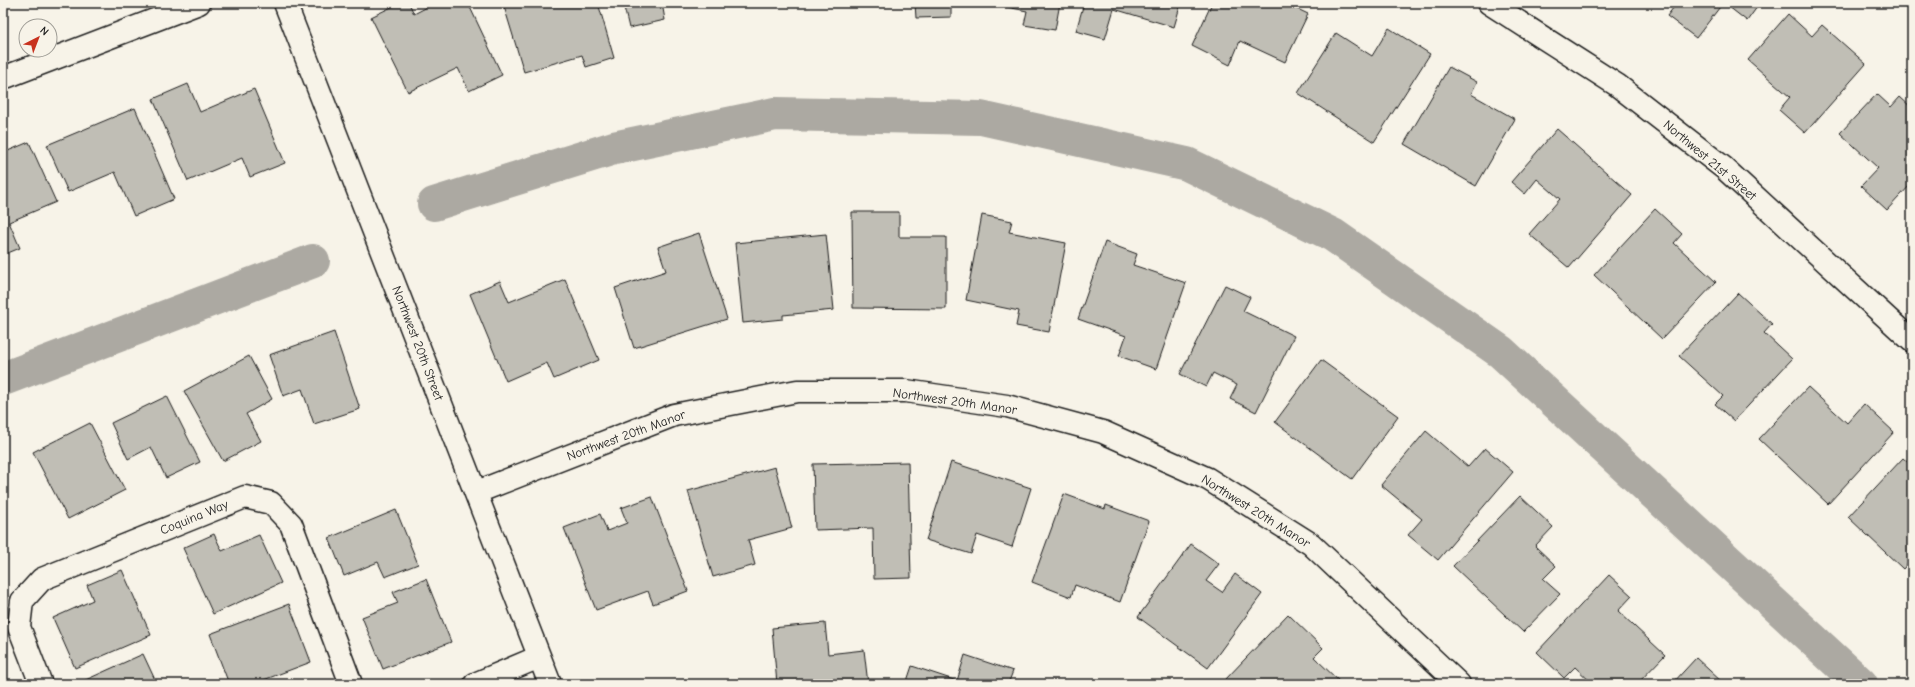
<svg xmlns="http://www.w3.org/2000/svg" width="1915" height="687" viewBox="0 0 1915 687" font-family="'Comic Neue',sans-serif">
<style>
.lines{fill:none;stroke-linecap:round;stroke-linejoin:round}
.canal{stroke:#aca9a2;stroke-width:34}
.building{fill:#c0beb5;stroke:#1c1c1c}
.street-casing{stroke:#1c1c1c;stroke-width:25}
.street{stroke:#f7f3e8;stroke-width:22}
.labels{text-anchor:middle;dominant-baseline:central;stroke-width:3.5;stroke-linejoin:round;paint-order:stroke}
.street-label{font-size:13px;fill:#1c1c1c;stroke:#f7f3e8}
</style>
<rect width="100%" height="100%" fill="#f7f3e8"/>
<filter id="ink" filterUnits="userSpaceOnUse"><feTurbulence type="fractalNoise" baseFrequency=".025" numOctaves="2"/><feDisplacementMap in="SourceGraphic" scale="8" xChannelSelector="R" yChannelSelector="G"/><feConvolveMatrix kernelMatrix="1 2 1 2 8 2 1 2 1" color-interpolation-filters="sRGB"/></filter>
<g filter="url(#ink)">
<g class="lines">
<!-- canal -->
<path class="canal" d="M434 204 614 148 775 114 981 118 1187 164 1333 235 1501 352 1861 684
M3 379 313 261"/>
</g>
<!-- building -->
<path class="building" d="M400 3H409L414 14 435 3H468L502 75 469 91 458 68 408 92 371 17Z
M503 3H598L614 58 586 67 582 55 524 72Z
M623 3H662L665 20 629 28Z
M915 3H951V17L916 18Z
M986 3H1060L1055 30 1024 25 1027 11Z
M1084 3H1181L1174 27 1114 9 1105 39 1076 31Z
M1212 3H1285L1308 14 1285 62 1240 41 1230 65 1192 46Z
M1677 3H1723L1696 38 1667 16Z
M1724 3H1760L1747 21Z
M1788 14 1812 36 1822 25 1866 64 1805 133 1779 110 1790 97 1748 60Z
M1389 28 1430 54 1374 142 1298 93 1336 33 1372 56Z
M1449 67 1477 82 1471 94 1515 119 1476 186 1404 144Z
M188 84 200 112 254 89 285 163 250 177 242 158 188 181 153 99Z
M1877 94 1891 107 1900 97 1912 108V183L1887 210 1861 186 1878 168 1840 133Z
M135 108 174 199 134 216 115 172 68 192 47 145Z
M1557 129 1632 195 1569 268 1529 234 1560 199 1537 179 1525 194 1511 182Z
M29 142 56 202 9 222 20 248 3 255V153Z
M1655 209 1682 234 1674 243 1716 282 1662 339 1594 275Z
M852 212H899V237H946V309L853 308Z
M982 215 1012 221 1009 232 1066 243 1049 332 1016 326 1019 311 966 300Z
M699 233 727 319 634 348 615 288 666 271 658 247Z
M826 234 834 310 783 315V319L743 323 735 243Z
M1105 242 1137 254 1133 265 1186 283 1156 369 1119 356 1126 336 1078 319Z
M565 279 599 360 554 379 547 363 506 381 470 294 500 281 509 302Z
M1225 285 1250 297 1243 311 1294 336 1256 412 1230 399 1237 385 1213 373 1206 387 1180 374Z
M1738 293 1772 324 1764 333 1792 359 1734 421 1715 404 1723 396 1679 356Z
M334 332 360 409 314 424 302 389 283 396 269 355Z
M249 356 272 399 246 414 261 441 223 461 184 391Z
M1321 360 1398 416 1352 479 1275 422Z
M1808 387 1847 423 1864 404 1894 432 1828 504 1759 439Z
M167 396 200 462 166 478 151 447 128 459 111 423Z
M90 423 125 490 68 519 33 452Z
M1426 431 1468 467 1485 448 1513 472 1438 560 1408 535 1422 519 1381 485Z
M1903 458 1912 466V559L1903 569 1848 517Z
M908 462 911 578 874 579 873 528 815 530 813 464Z
M951 462 1031 488 1012 547 977 535 971 554 926 540Z
M775 467 792 528 748 540 755 565 713 577 688 491Z
M1064 494 1105 509 1106 505 1149 521 1120 602 1075 585 1071 597 1032 582Z
M1520 496 1553 527 1535 546 1556 566 1543 579 1560 594 1523 632 1453 566Z
M652 497 688 591 653 604 648 591 596 610 564 528 600 514 607 531 627 523 621 508Z
M396 510 418 564 385 577 378 562 344 576 329 538Z
M214 534 222 551 259 535 281 583 213 614 183 548Z
M1191 544 1219 564 1206 581 1222 592 1235 574 1262 594 1208 668 1138 617Z
M122 570 151 635 75 668 53 618 93 600 87 585Z
M1609 575 1632 596 1618 611 1665 655 1637 684H1593L1575 667 1564 678 1537 652Z
M426 579 451 642 383 669 362 617 398 603 393 592Z
M289 604 311 662 253 684H229L210 634Z
M1288 614 1323 648 1314 657 1342 684H1230L1225 680Z
M825 623 828 654 864 650 868 684H777L772 628Z
M143 654 157 684H79V683Z
M965 655 1013 671 1008 684H906L912 666 957 681Z
M1696 658 1722 682 1720 684H1672Z"/>
<g class="lines">
<!-- street casing -->
<g class="street-casing">
<path id="street" d="M285 3 550 684
M1489 3 1617 85 1724 168 1912 341
M3 78 199 3
M477 492 674 415 797 391H906L1007 406 1103 432 1208 479 1311 544 1459 684
M41 684 19 627 22 601 42 579 245 497 271 503 291 524 351 684
M475 684 539 657"/>
</g>
<!-- street -->
<use href="#street" class="street"/>
</g>
</g>
<g class="labels">
<!-- street labels -->
<g class="street-label">
<text transform="translate(1710 160) rotate(40)">Northwest 21st Street</text>
<text transform="translate(418 343) rotate(69)">Northwest 20th Street</text>
<text transform="translate(955 401) rotate(8)">Northwest 20th Manor</text>
<text transform="translate(626 435) rotate(-20)">Northwest 20th Manor</text>
<text transform="translate(1256 511) rotate(32)">Northwest 20th Manor</text>
<text transform="translate(194 517) rotate(-22)">Coquina Way</text>
</g>
</g>
<!-- margin -->
<rect width="1915" height="687" fill="none" stroke="#f7f3e8" stroke-width="16"/>
<rect x="8" y="8" width="1899" height="671" fill="none" stroke="#1c1c1c" stroke-width="1.5" filter="url(#ink)"/>
<!-- north arrow -->
<g transform="translate(38 38) rotate(42)"><circle r="19" fill="#f7f3e8" stroke="#9f9d96"/>
<path d="M0-3L7 15L0 10L-7 15Z" fill="#c8321e"/>
<text y="-6" font-size="11" font-weight="bold" text-anchor="middle" fill="#1c1c1c">N</text>
</g>
</svg>
